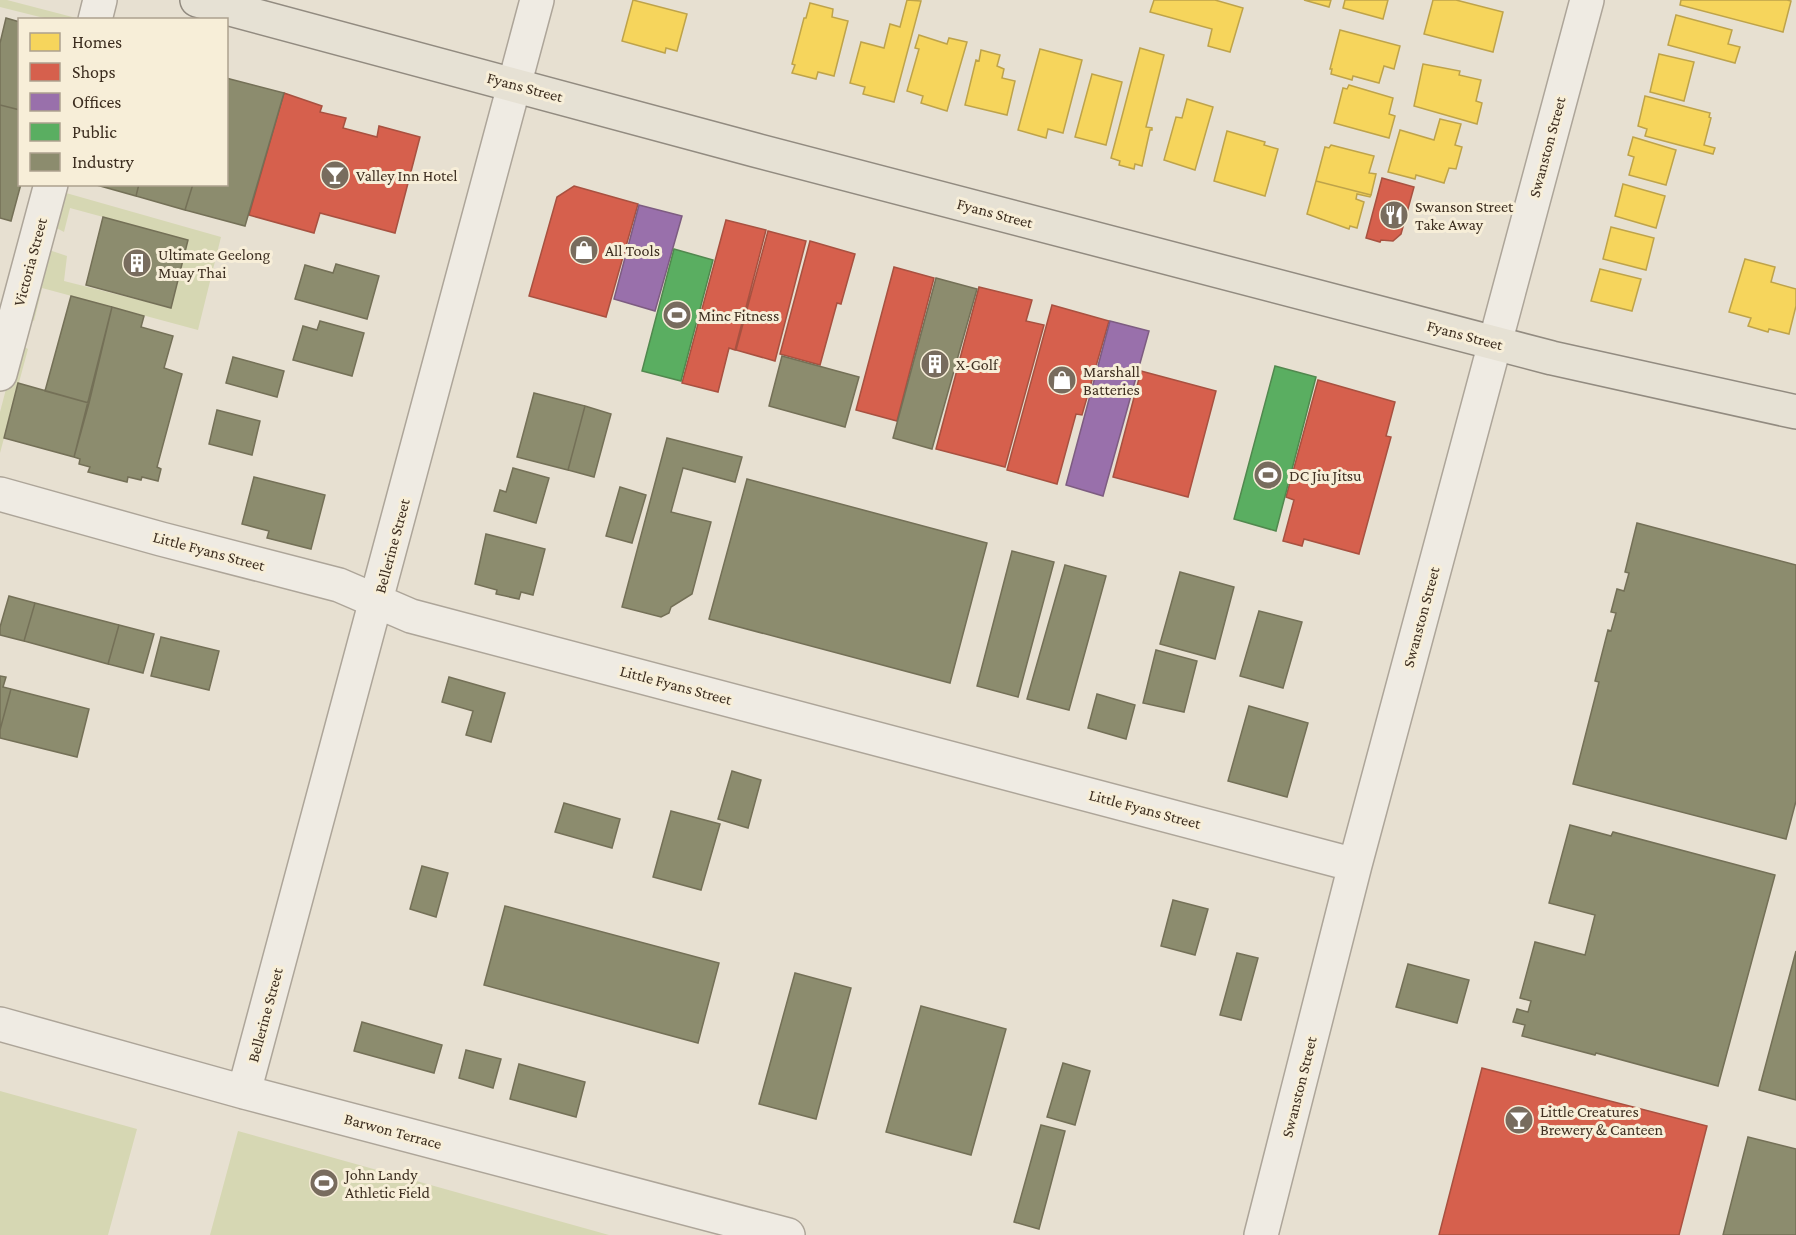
<svg xmlns="http://www.w3.org/2000/svg" width="1796" height="1235" viewBox="0 0 1796 1235" font-family="'Crimson Pro',serif">
<style>
.green{fill:#d6d7b3}
.homes{fill:#f6d55c;stroke:#bea34a;stroke-width:1.5}
.shops{fill:#d6604d;stroke:#a85140;stroke-width:1.5}
.offices{fill:#9970ab;stroke:#7d5c81;stroke-width:1.5}
.public{fill:#5aae61;stroke:#51884e;stroke-width:1.5}
.industry{fill:#8c8c6e;stroke:#747057;stroke-width:1.5}
.lines{fill:none;stroke-linecap:round;stroke-linejoin:round}
.minor-casing{stroke:#ada599;stroke-width:36}
.major-casing{stroke:#928b80;stroke-width:36}
.minor{stroke:#efebe3;stroke-width:33}
.major{stroke:#e6e1d4;stroke-width:33}
.labels{text-anchor:middle;dominant-baseline:central;stroke-width:6;stroke-linejoin:round;paint-order:stroke}
.street-label{font-size:16px;fill:#3d2e20;stroke:#f7eed8}
.poi-label{font-size:16px;fill:#3d2e20;stroke:#f7eed8;text-anchor:start}
</style>
<rect width="100%" height="100%" fill="#e7e0d1"/>
<!-- green -->
<path class="green" d="M0 0H7L80 19H48L0 7Z
M59 191 221 237 198 330 42 288 34 321 29 319 49 250 67 256 64 281 171 308 188 240 70 208 64 232 49 224Z
M21 345 28 349 0 453V412L17 347Z
M0 1091 137 1129 108 1235H0Z
M238 1131 609 1235H210Z"/>
<!-- homes -->
<path class="homes" d="M633 0 687 14 677 51 666 48 665 53 622 41Z
M907 0 921 1 894 102 863 94 865 87 850 83 861 42 884 48 890 24 900 27Z
M1154 0H1215L1243 8 1230 52 1208 46 1212 29 1150 12Z
M1304 0H1331L1329 7Z
M1345 0H1388L1383 19 1343 8Z
M1433 0H1456L1503 12 1493 52 1424 34Z
M1681 0H1787L1791 1 1783 32 1680 5Z
M810 3 833 9 832 17 848 21 834 76 818 72 816 79 792 73 795 65 792 64 804 18H806Z
M1676 15 1732 30 1728 44 1740 47 1735 63 1668 45Z
M1340 30 1400 46 1394 69 1384 66 1379 83 1353 76 1352 80 1331 74 1332 69H1330Z
M919 35 947 44 949 38 967 42 947 111 921 103 923 96 907 91 919 49 915 48Z
M1140 48 1164 55 1146 127 1152 128V130H1150L1142 166 1135 164 1134 169 1119 165 1120 161 1111 158Z
M1040 49 1082 60 1063 133 1048 129 1046 138 1018 130Z
M981 50 1000 55 997 66 1004 69 1002 78 1015 81 1007 115 965 105 976 60 979 61Z
M1659 54 1694 62 1684 101 1650 92Z
M1423 64 1460 71 1459 75 1481 80 1476 101 1482 103 1477 124 1414 106Z
M1092 74 1122 82 1106 145 1075 137Z
M1349 85 1393 98 1389 114 1395 116 1389 138 1334 123 1343 88 1347 89Z
M1645 96 1710 113 1709 117 1711 118 1704 145 1715 148 1713 154 1645 136 1647 129 1638 126Z
M1187 99 1213 107 1195 170 1164 160 1176 117 1182 118Z
M1440 119 1461 124 1455 145 1462 147 1456 169 1449 168 1444 183 1416 175 1415 179 1388 172 1400 130 1434 140Z
M1227 131 1265 142 1264 145 1278 149 1265 196 1214 181Z
M1633 137 1676 150 1666 185 1629 175 1634 157 1628 155Z
M1331 145 1374 156 1369 173 1376 174 1371 195 1316 181 1325 147 1329 148Z
M1316 181 1371 195 1370 197 1357 194 1356 199 1364 202 1357 228 1350 226 1349 229 1307 214Z
M1623 184 1665 196 1656 228 1615 216Z
M1611 227 1654 238 1646 270 1603 259Z
M1745 259 1775 267 1771 282 1796 289V306L1789 334 1769 329 1768 332 1748 326 1751 318 1729 312Z
M1600 269 1641 279 1632 311 1591 301Z"/>
<!-- shops -->
<path class="shops" d="M284 93 322 106 320 112 346 118 343 128 377 137 379 126 420 137 395 233 320 213 314 233 249 215Z
M1382 178 1414 187 1401 234 1393 241 1381 240 1380 242 1366 238Z
M574 186 638 204 606 317 529 296 557 197Z
M726 220 766 230 735 350 729 348 718 392 682 383Z
M768 231 806 241 775 361 736 350Z
M810 241 855 254 841 304 837 303 820 365 780 354Z
M894 267 934 278 897 421 856 410Z
M979 287 1032 300 1026 321 1044 325 1005 467 936 449Z
M1052 305 1109 321 1082 415 1076 414 1057 484 1007 470Z
M1141 371 1216 391 1188 497 1113 477Z
M1318 380 1395 402 1386 436 1391 437 1359 554 1304 539 1302 546 1283 541 1294 500 1286 497Z
M1482 1068 1707 1126 1679 1235H1439Z"/>
<!-- offices -->
<path class="offices" d="M639 205 682 216 655 311 614 299Z
M1110 321 1149 331 1103 496 1066 485Z"/>
<!-- public -->
<path class="public" d="M674 249 713 260 681 381 642 371Z
M1275 366 1316 377 1276 531 1234 519Z"/>
<!-- industry -->
<path class="industry" d="M6 18 20 22V110L0 105V43Z
M226 78 284 93 245 226 185 210 193 184H226Z
M0 105 20 110 21 184 11 221 0 218Z
M93 184H139L136 196Z
M139 184H193L185 210 136 196Z
M103 217 188 240 171 308 86 285Z
M336 264 379 276 367 319 295 299 305 265 333 273Z
M936 278 977 289 932 449 893 438Z
M71 296 112 307 89 403 45 391Z
M112 307 144 316 141 327 173 336 164 368 182 374 157 467 161 469 158 481 142 477 141 480 128 477 127 482 88 472 90 467 79 464 80 459 74 457Z
M320 321 364 333 352 376 293 360 303 326 317 330Z
M782 356 859 377 845 427 769 406Z
M233 357 284 371 277 397 226 383Z
M18 383 89 403 74 457 4 438Z
M534 393 585 406 568 470 517 457Z
M585 406 611 414 594 477 568 470Z
M217 410 260 421 252 455 209 444Z
M667 438 742 457 735 482 683 468 671 512 711 522 692 594 671 607 669 613 661 617 622 607Z
M513 468 549 478 536 523 494 511 500 490 506 492Z
M254 477 325 495 311 549 267 538 269 531 242 524Z
M747 479 987 543 950 683 709 619Z
M620 487 646 495 632 543 606 536Z
M1637 523 1796 565V801L1786 839 1573 784 1599 682 1595 681 1608 630 1611 631 1616 613 1611 612 1617 589 1624 591 1629 573 1625 572Z
M486 534 545 549 533 595 521 592 519 599 496 594 497 590 475 584Z
M1012 551 1054 562 1018 697 977 686Z
M1065 565 1106 576 1069 710 1027 699Z
M1180 572 1234 587 1215 659 1160 644Z
M9 596 35 603 24 641 0 635V627Z
M35 603 119 625 108 664 24 641Z
M1259 611 1302 622 1283 688 1240 676Z
M119 625 154 634 143 673 108 664Z
M161 637 219 651 209 690 151 676Z
M1156 650 1197 661 1184 712 1143 703Z
M0 676 6 677 3 687 11 689 0 730Z
M449 677 505 693 491 742 466 735 473 711 442 702Z
M11 689 89 709 77 757 0 738V730Z
M1097 694 1135 705 1126 739 1088 728Z
M1249 706 1308 723 1287 797 1228 781Z
M732 771 761 780 748 828 718 819Z
M564 803 620 819 612 848 555 832Z
M671 811 720 824 701 890 653 877Z
M1570 825 1611 836 1613 832 1775 875 1718 1086 1596 1053 1595 1055 1522 1036 1525 1025 1513 1022 1517 1009 1528 1012 1531 1001 1520 998 1535 942 1585 955 1595 915 1549 903Z
M422 866 448 873 436 917 410 909Z
M1173 900 1208 909 1195 955 1161 946Z
M505 906 719 963 698 1043 484 985Z
M1796 951V1100L1759 1090Z
M1237 953 1258 958 1241 1020 1220 1015Z
M1408 964 1469 980 1457 1023 1396 1007Z
M795 973 851 988 816 1119 759 1104Z
M921 1006 1006 1029 971 1155 886 1132Z
M362 1022 442 1045 434 1073 354 1051Z
M466 1050 501 1059 493 1088 459 1078Z
M1063 1063 1090 1071 1075 1125 1047 1117Z
M519 1064 585 1082 576 1117 510 1099Z
M1041 1125 1065 1131 1039 1229 1014 1222Z
M1748 1137 1796 1149V1235H1723Z"/>
<g class="lines">
<!-- minor casing -->
<g class="minor-casing">
<path id="minor" d="M95 20 100 0
M0 374 51 184
M0 494 161 539 339 585 411 616 1355 865
M0 1024 244 1092 788 1235
M244 1092 537 0
M1261 1235 1355 865 1587 0"/>
</g>
<!-- major casing -->
<g class="major-casing">
<path id="major" d="M197 0 755 150 1552 358 1796 412"/>
</g>
<!-- minor -->
<use href="#minor" class="minor"/>
<!-- major -->
<use href="#major" class="major"/>
</g>
<!-- icons -->
<defs>
<g id="bar-disc" transform="scale(1.5)"><circle r="9.5" fill="#786c5e" stroke="#f7eed8"/><path d="M-6-5H6L.8 .8V4.5H3.5V6h-7V4.5H-.8V.8Z" fill="#fff"/></g>
<g id="restaurant-disc" transform="scale(1.5)"><circle r="9.5" fill="#786c5e" stroke="#f7eed8"/><path d="M-5-6h1v4h1v-4h1v4h1v-4h1v5L-1.5 .5V6h-2V.5L-5-1ZM5-6V6H3V1.5H1.5Q1.5-4 5-6Z" fill="#fff"/></g>
<g id="shop-disc" transform="scale(1.5)"><circle r="9.5" fill="#786c5e" stroke="#f7eed8"/><path d="M-5-2.5h2.3a2.7 3.5 0 0 1 5.4 0H5L5.5 6h-11ZM-1.5-2.5h3a1.5 2.3 0 0 0-3 0Z" fill="#fff"/></g>
<g id="building-disc" transform="scale(1.5)"><circle r="9.5" fill="#786c5e" stroke="#f7eed8"/><path d="M-4-6H4V6H1V3H-1V6H-4ZM-2.5-4.3h1.7v1.8h-1.7ZM.8-4.3h1.7v1.8H.8ZM-2.5-1h1.7V.8h-1.7ZM.8-1h1.7V.8H.8Z" fill="#fff"/></g>
<g id="stadium-disc" transform="scale(1.5)"><circle r="9.5" fill="#786c5e" stroke="#f7eed8"/><path d="M0-5a6.5 5 0 1 0 0 10a6.5 5 0 1 0 0-10ZM-3.5-1.8h7v3.6h-7Z" fill="#fff"/></g>
</defs>
<g fill-rule="evenodd">
<use href="#bar-disc" x="335" y="175"/>
<use href="#restaurant-disc" x="1394" y="215"/>
<use href="#shop-disc" x="584" y="250"/>
<use href="#building-disc" x="137" y="263"/>
<use href="#stadium-disc" x="677" y="315"/>
<use href="#building-disc" x="935" y="364"/>
<use href="#shop-disc" x="1062" y="380"/>
<use href="#stadium-disc" x="1268" y="475"/>
<use href="#bar-disc" x="1519" y="1120"/>
<use href="#stadium-disc" x="324" y="1183"/>
</g>
<g class="labels">
<!-- street labels -->
<g class="street-label">
<text transform="translate(525 87) rotate(15)">Fyans Street</text>
<text transform="translate(1547 147) rotate(-75)">Swanston Street</text>
<text transform="translate(995 213) rotate(15)">Fyans Street</text>
<text transform="translate(30 262) rotate(-75)">Victoria Street</text>
<text transform="translate(1465 335) rotate(15)">Fyans Street</text>
<text transform="translate(392 546) rotate(-75)">Bellerine Street</text>
<text transform="translate(209 551) rotate(15)">Little Fyans Street</text>
<text transform="translate(1421 617) rotate(-75)">Swanston Street</text>
<text transform="translate(676 685) rotate(15)">Little Fyans Street</text>
<text transform="translate(1145 809) rotate(15)">Little Fyans Street</text>
<text transform="translate(265 1015) rotate(-75)">Bellerine Street</text>
<text transform="translate(1299 1087) rotate(-76)">Swanston Street</text>
<text transform="translate(393 1131) rotate(15)">Barwon Terrace</text>
</g>
<!-- poi labels -->
<g class="poi-label">
<text x="356" y="175">Valley Inn Hotel</text>
<text x="1415" y="206">Swanson Street<tspan x="1415" dy="18">Take Away</tspan></text>
<text x="605" y="250">All Tools</text>
<text x="158" y="254">Ultimate Geelong<tspan x="158" dy="18">Muay Thai</tspan></text>
<text x="698" y="315">Minc Fitness</text>
<text x="956" y="364">X-Golf</text>
<text x="1083" y="371">Marshall<tspan x="1083" dy="18">Batteries</tspan></text>
<text x="1289" y="475">DC Jiu Jitsu</text>
<text x="1540" y="1111">Little Creatures<tspan x="1540" dy="18">Brewery &amp; Canteen</tspan></text>
<text x="345" y="1174">John Landy<tspan x="345" dy="18">Athletic Field</tspan></text>
</g>
</g>
<!-- legend -->
<rect x="18" y="18" width="210" height="168" fill="#f7eed8" stroke="#ada18e" stroke-width="1.5"/>
<rect x="30" y="33" width="30" height="18" fill="#f6d55c" stroke="#ada18e" stroke-width="1.5"/>
<text x="72" y="48" font-size="18" fill="#3d2e20">Homes</text>
<rect x="30" y="63" width="30" height="18" fill="#d6604d" stroke="#ada18e" stroke-width="1.5"/>
<text x="72" y="78" font-size="18" fill="#3d2e20">Shops</text>
<rect x="30" y="93" width="30" height="18" fill="#9970ab" stroke="#ada18e" stroke-width="1.5"/>
<text x="72" y="108" font-size="18" fill="#3d2e20">Offices</text>
<rect x="30" y="123" width="30" height="18" fill="#5aae61" stroke="#ada18e" stroke-width="1.5"/>
<text x="72" y="138" font-size="18" fill="#3d2e20">Public</text>
<rect x="30" y="153" width="30" height="18" fill="#8c8c6e" stroke="#ada18e" stroke-width="1.5"/>
<text x="72" y="168" font-size="18" fill="#3d2e20">Industry</text>
</svg>
